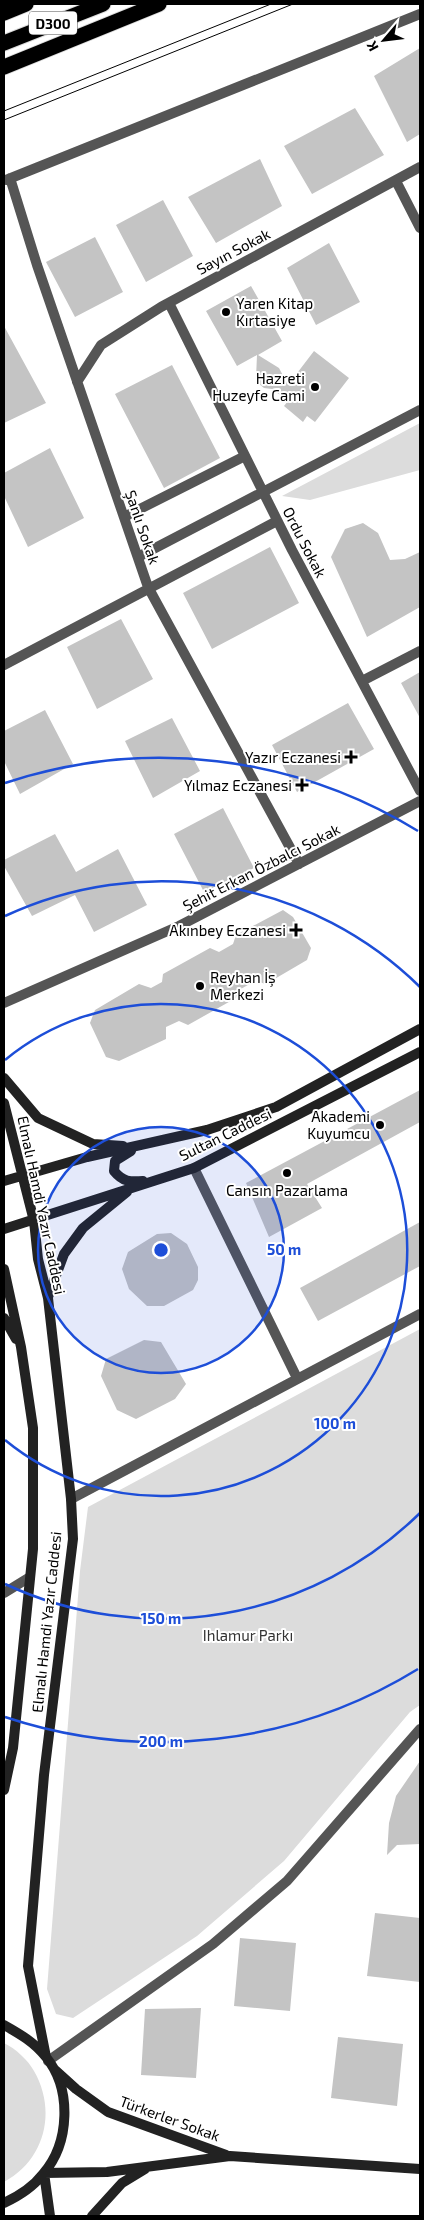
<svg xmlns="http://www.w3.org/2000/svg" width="424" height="2220" viewBox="0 0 424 2220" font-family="'Exo 2',sans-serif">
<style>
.green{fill:#dcdcdc}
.building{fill:#c4c4c4}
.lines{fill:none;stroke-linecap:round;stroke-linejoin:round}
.highway-casing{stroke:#dbdbdb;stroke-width:17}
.street{stroke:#555;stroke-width:10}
.secondary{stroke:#222;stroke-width:10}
.highway{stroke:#000;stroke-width:15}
.tram{stroke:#000;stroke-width:1}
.ring{fill:none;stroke:#1d4ed8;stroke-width:2.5}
.poi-dot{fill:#000;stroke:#fff;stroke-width:2}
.labels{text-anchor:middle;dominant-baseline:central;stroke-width:4;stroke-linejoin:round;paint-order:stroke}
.shield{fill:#fff;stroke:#4c4c4c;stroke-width:1}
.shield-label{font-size:14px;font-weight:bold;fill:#000}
.street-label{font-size:15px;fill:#000;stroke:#fff}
.poi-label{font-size:15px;fill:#000;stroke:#fff;text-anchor:end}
.park-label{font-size:15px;fill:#333;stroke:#fff}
.centre{fill:#1d4ed8;stroke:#fff;stroke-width:2.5}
.ring-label{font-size:15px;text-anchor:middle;font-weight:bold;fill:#1d4ed8;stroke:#fff;stroke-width:4;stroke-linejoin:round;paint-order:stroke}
</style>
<rect width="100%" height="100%" fill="#fff"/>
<!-- green -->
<path class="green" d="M420 423V470L310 500 282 496Z
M420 1329V1705L410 1712 284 1861 197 1936 73 2018 56 2014 47 1989 80 1571 88 1507Z
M4 2043C16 2049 28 2060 34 2071 57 2111 45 2160 4 2182Z"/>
<!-- building -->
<path class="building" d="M420 48V134L407 142 374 76Z
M355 108 384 155 312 194 284 146Z
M260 159 282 206 216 243 188 197Z
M163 200 193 256 146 282 116 225Z
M95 237 123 292 75 317 46 262Z
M329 243 360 302 316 325 287 268Z
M251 286 282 341 258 355 279 368 288 385 314 351 349 378 315 422 307 416 303 422 284 406 288 401 272 389 264 388 259 384 256 378 257 355 237 366 206 311Z
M4 326 46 403 4 423Z
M172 365 220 458 164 488 115 394Z
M50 448 84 518 28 547 4 496V473Z
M363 523 378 533 390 560 405 559 420 552V607L367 637 331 557 345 529Z
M270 547 299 603 212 649 183 593Z
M121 619 153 679 97 709 67 647Z
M420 672V718L401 683Z
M348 703 374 749 297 792 272 745Z
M45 710 73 764 20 794 4 761V731Z
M172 718 200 771 153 798 125 741Z
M223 808 254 868 204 892 174 834Z
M55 834 76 872 118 849 147 905 94 932 75 895 32 916 4 866V860Z
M283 910 293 917 311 948 307 960 266 984 255 981 239 990 236 998 188 1025 179 1021 166 1027V1039L119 1061 106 1057 90 1023 95 1010 139 984 151 988 162 982 163 974 210 948 219 952 233 944 236 935Z
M420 1090V1122L307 1184 322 1208 269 1237 246 1183Z
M420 1222V1266L318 1321 300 1288Z
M171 1233 187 1244 198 1267V1280L193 1290 164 1306H147L129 1289 122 1269 128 1252 157 1234Z
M144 1340 161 1342 186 1384 175 1399 136 1419 117 1410 101 1376 106 1359Z
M420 1761V1844L397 1845 387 1855 389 1823 396 1796Z
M375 1913 420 1918V1982L367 1976Z
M240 1938 296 1943 290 2011 234 2006Z
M201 2008 196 2078 141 2075 145 2009Z
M338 2037 403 2044 397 2106 331 2098Z"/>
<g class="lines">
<!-- highway casing -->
<g class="highway-casing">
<path id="highway" d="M4 13 26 4
M4 43 103 4
M4 67 159 4"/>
</g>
<!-- street -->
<path class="street" d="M10 178 37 265 148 587 299 864
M6 180 420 14
M396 181 420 228
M169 303 292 550 420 791
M77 382 101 345 161 307 420 167
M124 517 245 456
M138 557 420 410
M4 665 277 521
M362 681 420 651
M4 1003 179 926 420 801
M194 1168 297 1378
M71 1499 420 1314
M4 1593 30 1577
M48 2061 213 1944 287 1881 420 1729"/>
<!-- secondary -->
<path class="secondary" d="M4 1078 38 1118 93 1144 123 1146
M4 1103 34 1221 38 1259 48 1298 71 1499 73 1539 44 1775 28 1966 46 2057
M131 1151 115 1161 114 1171C123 1182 130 1182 143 1181
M4 1181 87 1157 207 1130 276 1107 420 1029
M4 1229 194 1168 420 1052
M4 1269 21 1347 33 1428V1549L13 1748 4 1790
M48 1297 64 1254 83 1228 127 1192
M4 1318 16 1339
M4 2025C20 2034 34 2042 46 2057 72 2089 70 2143 43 2174 33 2187 19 2196 4 2203
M55 2070 76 2089 108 2112 226 2155
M44 2173 107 2172 230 2156 420 2169
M44 2173 50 2216
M92 2216 122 2183 145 2169"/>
<!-- highway -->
<use href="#highway" class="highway"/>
<!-- tram -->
<path class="tram" d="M4 111 271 4
M4 120 293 4"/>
</g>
<!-- distance rings -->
<circle cx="161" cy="1250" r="123" fill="#1d4ed8" fill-opacity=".12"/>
<g class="ring">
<circle cx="161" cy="1250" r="123"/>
<path d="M5 1060A246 246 0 1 1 5 1440"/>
<path d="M420 1513A369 369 0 0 1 5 1584M5 916A369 369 0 0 1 420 987"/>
<path d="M418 1669A492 492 0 0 1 5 1717M5 783A492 492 0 0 1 418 831"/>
</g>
<!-- markers -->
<g class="poi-dot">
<circle cx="226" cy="312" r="5"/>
<circle cx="315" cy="387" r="5"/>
<path d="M348.5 749.5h5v5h5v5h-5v5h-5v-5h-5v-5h5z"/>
<path d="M299.5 777.5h5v5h5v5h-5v5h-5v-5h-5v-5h5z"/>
<path d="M293.5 922.5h5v5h5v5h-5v5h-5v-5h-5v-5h5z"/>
<circle cx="200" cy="986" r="5"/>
<circle cx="380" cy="1125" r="5"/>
<circle cx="287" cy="1173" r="5"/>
</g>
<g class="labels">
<!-- shield labels -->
<rect class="shield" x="29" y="11.5" width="48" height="23" rx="4"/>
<g class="shield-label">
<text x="53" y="23">D300</text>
</g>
<!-- street labels -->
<g class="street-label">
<text transform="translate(233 251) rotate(-28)">Sayın Sokak</text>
<text transform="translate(143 527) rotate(71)">Şanlı Sokak</text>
<text transform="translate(305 542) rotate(63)">Ordu Sokak</text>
<text transform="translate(261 867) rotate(-27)">Şehit Erkan Özbalcı Sokak</text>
<text transform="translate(225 1134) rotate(-26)">Sultan Caddesi</text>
<text transform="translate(42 1205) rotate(78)">Elmalı Hamdi Yazır Caddesi</text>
<text transform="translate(46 1622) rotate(-84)">Elmalı Hamdi Yazır Caddesi</text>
<text transform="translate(170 2118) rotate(20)">Türkerler Sokak</text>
</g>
<!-- poi labels -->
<g class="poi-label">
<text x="236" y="303" text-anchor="start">Yaren Kitap<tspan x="236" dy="17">Kırtasiye</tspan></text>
<text x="305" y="378">Hazreti<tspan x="305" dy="17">Huzeyfe Cami</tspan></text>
<text x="341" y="757">Yazır Eczanesi</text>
<text x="292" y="785">Yılmaz Eczanesi</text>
<text x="286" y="930">Akınbey Eczanesi</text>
<text x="210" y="977" text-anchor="start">Reyhan İş<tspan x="210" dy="17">Merkezi</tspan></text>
<text x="370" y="1116">Akademi<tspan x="370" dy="17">Kuyumcu</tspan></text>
<text x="287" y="1190" text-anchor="middle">Cansın Pazarlama</text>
</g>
<!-- park labels -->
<g class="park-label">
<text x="248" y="1635">Ihlamur Parkı</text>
</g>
</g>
<circle cx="161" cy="1250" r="8" class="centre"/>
<g class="ring-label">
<text x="284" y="1255">50 m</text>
<text x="335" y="1429">100 m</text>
<text x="161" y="1624">150 m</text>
<text x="161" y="1747">200 m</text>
</g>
<!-- border -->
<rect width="424" height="2220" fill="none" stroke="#000000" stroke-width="10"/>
<!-- north arrow -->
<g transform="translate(384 40) rotate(242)" stroke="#ffffff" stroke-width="4" paint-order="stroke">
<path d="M0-4L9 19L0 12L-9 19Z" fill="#000000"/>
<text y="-8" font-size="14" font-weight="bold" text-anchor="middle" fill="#000000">K</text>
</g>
</svg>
